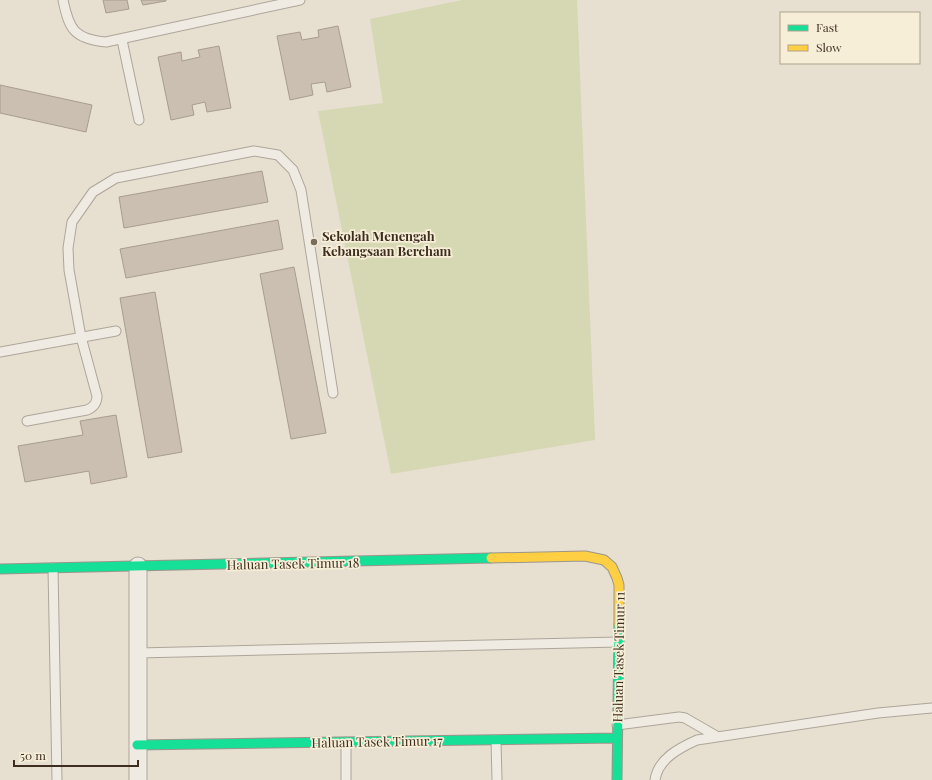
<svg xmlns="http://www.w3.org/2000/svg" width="932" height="780" viewBox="0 0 932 780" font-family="'Playfair Display',serif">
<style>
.green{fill:#d6d7b3}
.building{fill:#cbbfb2;stroke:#a89c90}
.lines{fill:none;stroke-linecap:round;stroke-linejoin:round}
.lane-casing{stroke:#ada599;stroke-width:11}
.street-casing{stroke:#ada599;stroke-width:19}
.fast-casing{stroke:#9c958a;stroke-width:11}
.slow-casing{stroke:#9c958a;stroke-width:11}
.lane{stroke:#efebe3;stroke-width:9}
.street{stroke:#efebe3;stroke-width:17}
.fast{stroke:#16e098;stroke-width:9}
.slow{stroke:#ffcf43;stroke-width:9}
.poi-dot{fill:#786c5e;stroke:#f7eed8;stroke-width:1.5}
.labels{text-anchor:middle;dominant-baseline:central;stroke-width:3.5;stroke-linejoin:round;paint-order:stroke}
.poi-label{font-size:13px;font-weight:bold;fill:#3d2e20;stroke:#f7eed8;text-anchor:start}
.street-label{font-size:13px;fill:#3d2e20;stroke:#f7eed8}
</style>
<rect width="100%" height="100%" fill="#e7e0d1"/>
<!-- green -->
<path class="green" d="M462 0H577L595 440 391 474 318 111 383 103 370 19Z"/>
<!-- building -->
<path class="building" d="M103 0H127L129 9 106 13Z
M141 0H166V1L143 5Z
M338 26 351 87 327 92 325 82 311 84 313 95 290 100 277 36 300 32 302 40 319 37 318 30Z
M219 46 231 108 207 112 205 102 192 105 194 115 171 120 158 57 181 52 182 61 200 57 198 50Z
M0 85 92 105 86 132 0 113Z
M262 171 268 202 124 228 119 197Z
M278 220 283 249 126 278 120 249Z
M294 267 326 433 291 439 260 274Z
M155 292 182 452 148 458 120 298Z
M116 415 127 477 91 484 89 471 25 482 18 446 83 435 80 421Z"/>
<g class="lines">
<!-- lane casing -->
<g class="lane-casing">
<path id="lane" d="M63 0C69 29 74 39 106 42L300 0
M122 40 139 120
M0 352 116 331
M27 421 87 410C94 407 97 403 97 396L81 337 69 270 68 248 72 222 93 192 116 178 254 151 278 155 293 170 301 190 333 393
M53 568 57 780
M138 653 619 642
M617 725 679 717 685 718 718 737
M496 740 497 780
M346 742V780
M655 780C658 759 679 748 697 740L878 713 932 708"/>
</g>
<!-- street casing -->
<g class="street-casing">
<path id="street" d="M138 780V566"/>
</g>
<!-- fast casing -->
<g class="fast-casing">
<path id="fast" d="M0 569 491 558
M137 745 617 738
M617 780 619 625"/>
</g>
<!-- slow casing -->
<g class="slow-casing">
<path id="slow" d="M491 558 585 556 604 560 612 567 617 578 619 585V625"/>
</g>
<!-- lane -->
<use href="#lane" class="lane"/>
<!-- street -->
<use href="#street" class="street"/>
<!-- fast -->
<use href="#fast" class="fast"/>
<!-- slow -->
<use href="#slow" class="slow"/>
</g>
<!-- markers -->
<circle class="poi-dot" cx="314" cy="242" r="4"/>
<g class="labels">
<!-- poi labels -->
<g class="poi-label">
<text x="322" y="235">Sekolah Menengah<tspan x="322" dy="15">Kebangsaan Bercham</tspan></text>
</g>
<!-- street labels -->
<g class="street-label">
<text transform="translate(293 563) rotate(-1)">Haluan Tasek Timur 18</text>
<text transform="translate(618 657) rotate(-89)">Haluan Tasek Timur 11</text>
<text transform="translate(377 741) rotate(-1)">Haluan Tasek Timur 17</text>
</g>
</g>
<!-- legend -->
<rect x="780" y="12" width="140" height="52" fill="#f7eed8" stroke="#ada18e"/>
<rect x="788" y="25" width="20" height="6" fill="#16e098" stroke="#ada18e"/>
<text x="816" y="32" font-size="12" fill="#3d2e20">Fast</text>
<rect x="788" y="45" width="20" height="6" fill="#ffcf43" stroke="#ada18e"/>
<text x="816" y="52" font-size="12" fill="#3d2e20">Slow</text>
<!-- scale -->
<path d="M14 760v6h124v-6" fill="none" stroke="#3d2e20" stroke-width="2"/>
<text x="20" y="760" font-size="12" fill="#3d2e20" stroke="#f7eed8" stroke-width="3" paint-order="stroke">50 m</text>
</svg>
